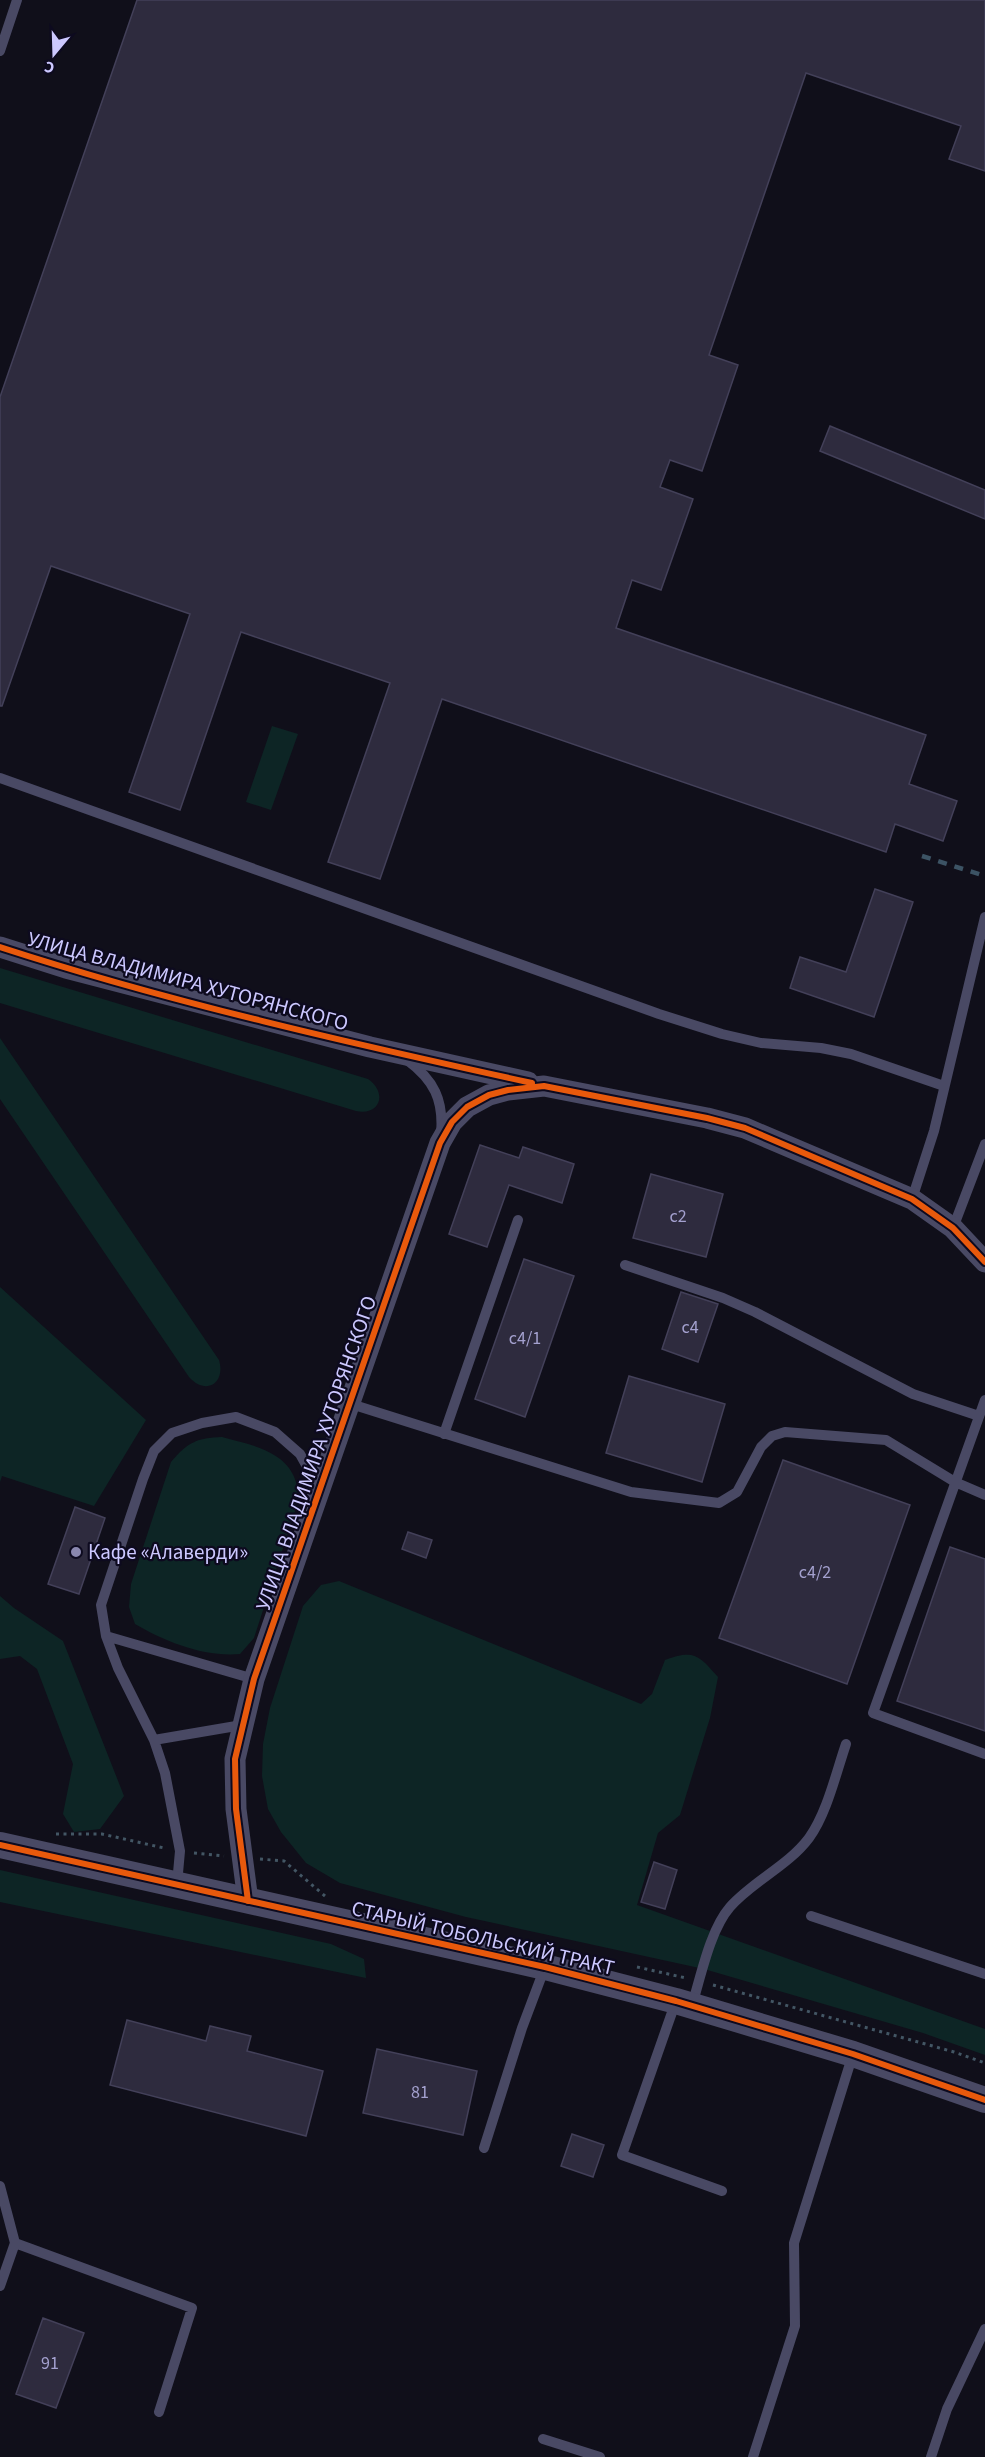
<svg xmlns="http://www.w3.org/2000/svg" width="985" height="2457" viewBox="0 0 985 2457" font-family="'Source Sans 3',sans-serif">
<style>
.green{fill:#0d2525}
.building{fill:#2e2b3e;stroke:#434059;stroke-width:1.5}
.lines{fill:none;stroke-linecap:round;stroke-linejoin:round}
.path{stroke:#435664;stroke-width:3;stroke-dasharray:3 4.5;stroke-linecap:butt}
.service{stroke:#494964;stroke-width:10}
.minor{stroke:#494964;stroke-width:21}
.tertiary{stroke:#494964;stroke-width:26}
.rail{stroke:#3c5364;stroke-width:4.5;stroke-dasharray:9 8;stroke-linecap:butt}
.cycleway-casing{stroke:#0d0a1f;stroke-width:10}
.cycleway{stroke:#e8590c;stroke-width:6}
.poi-dot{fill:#8a87af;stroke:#0d0a1f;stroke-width:2}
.labels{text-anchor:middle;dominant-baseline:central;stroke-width:4.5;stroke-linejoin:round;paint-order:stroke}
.number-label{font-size:18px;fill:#a4a1cf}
.street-label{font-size:21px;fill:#ccc8ff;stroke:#0d0a1f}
.poi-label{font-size:21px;fill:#ccc8ff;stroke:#0d0a1f;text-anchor:start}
</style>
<rect width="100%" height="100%" fill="#100f1a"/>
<!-- green -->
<path class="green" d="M272 726 298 734 271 810 246 802Z
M0 968 368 1079C388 1093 380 1116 356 1111L0 1003Z
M0 1038 219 1360C226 1383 206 1396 189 1377L0 1099Z
M0 1287 146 1420 94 1506 2 1476 0 1482Z
M222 1437C251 1445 290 1451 297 1486 299 1492 297 1499 297 1505L254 1638 240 1654C203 1657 166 1642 135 1624L129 1607 131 1584 171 1462C188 1442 197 1438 222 1437Z
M339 1581 641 1704 652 1694 665 1660C694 1649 699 1655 718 1677L710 1718 680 1815 658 1833 637 1905 985 2029V2055L923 2033 704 1969 466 1917 340 1883 306 1863 281 1832 268 1809 262 1776 263 1744 270 1708 303 1606 321 1585Z
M0 1596 14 1608 63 1641 124 1796 100 1829 74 1832 63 1814 73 1764 37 1669 20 1656 0 1659Z
M0 1870 331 1944 364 1959 366 1978 0 1902Z"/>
<!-- building -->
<path class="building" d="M137 0H985V171L949 159 961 126 806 73 709 355 738 365 702 471 670 460 660 487 693 499 661 590 632 580 616 628 926 735 909 784 957 801 943 841 895 824 886 852 442 699 380 879 328 862 390 683 241 632 180 810 129 792 190 614 51 566 2 706H0V397Z
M830 426 985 490V519L820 451Z
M875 889 913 902 874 1017 790 988 800 957 846 972Z
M480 1145 519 1158 523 1147 574 1164 562 1203 509 1185 487 1247 449 1234Z
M651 1174 723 1194 706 1257 633 1238Z
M524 1259 574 1276 525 1417 475 1399Z
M681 1292 718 1304 698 1362 662 1349Z
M629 1376 725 1404 702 1482 606 1453Z
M783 1460 910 1505 847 1684 719 1638Z
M75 1507 105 1518 79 1594 48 1584Z
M408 1532 432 1540 426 1558 402 1549Z
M950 1547 985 1559V1731L897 1701Z
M654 1862 677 1870 665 1909 641 1902Z
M127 2020 206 2041 210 2026 251 2036 247 2051 323 2071 306 2136 110 2085Z
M377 2049 477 2071 463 2135 363 2113Z
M572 2134 604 2145 593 2177 561 2166Z
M43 2318 84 2333 56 2408 16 2394Z"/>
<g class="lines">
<!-- path -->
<path class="path" d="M56 1834H102L164 1848
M194 1853 224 1856
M260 1859 284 1861 325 1896
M637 1967 686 1978
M713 1985 954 2052 985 2063"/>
<!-- service -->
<path class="service" d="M0 51 17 0
M0 778 659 1014 722 1034 761 1043 821 1048 851 1054 944 1086
M407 1060C434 1080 444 1100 441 1134
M912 1199 934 1131 985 917
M953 1228 985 1144
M625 1265 723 1298 755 1312 913 1394 979 1416
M985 1400 873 1713 985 1754
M351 1404 631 1492 719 1503 737 1492 761 1447 772 1436 785 1432 886 1440 955 1482 985 1495
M444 1434 518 1220
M106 1636 254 1679
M154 1740 242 1725
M177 1884 180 1851 165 1773 154 1740 118 1668 106 1636 101 1605 143 1479 154 1451 172 1433 202 1423 236 1417 275 1432 300 1454 319 1488
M811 1916 985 1974
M676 2001 622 2155 722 2191
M692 2005C701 1976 710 1930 730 1907 753 1881 788 1866 809 1838 827 1813 836 1773 846 1744
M484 2148 522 2028 545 1967
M0 2186 15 2243 0 2286
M15 2243 192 2308 159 2412
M543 2439 600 2457
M753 2457 795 2326 794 2243 853 2054
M931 2457 947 2409 985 2329"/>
<!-- minor -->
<path class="minor" d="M0 947 66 968 370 1047 528 1082
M248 1901 236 1809 235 1759 254 1679 440 1143 452 1122 467 1107 489 1095 508 1090 544 1086 707 1118 745 1128 912 1199 953 1228 985 1262"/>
<!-- tertiary -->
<path class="tertiary" d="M0 1845 545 1967 676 2001 853 2054 985 2100"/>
<!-- rail -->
<path class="rail" d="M922 856 985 876"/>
<!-- cycleway casing -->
<g class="cycleway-casing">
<path id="cycleway" d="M0 947C172 1003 354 1044 532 1083
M0 1845 545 1967 676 2001 853 2054 985 2100
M248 1901 236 1809 235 1759 254 1679 440 1143 452 1122 467 1107 489 1095 508 1090 544 1086 707 1118 745 1128 912 1199 953 1228 985 1262"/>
</g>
<!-- cycleway -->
<use href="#cycleway" class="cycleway"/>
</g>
<!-- markers -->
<circle class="poi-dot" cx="76" cy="1552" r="6"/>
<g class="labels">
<!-- number labels -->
<g class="number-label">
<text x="678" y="1216">с2</text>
<text x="690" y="1327">с4</text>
<text x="525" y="1338">с4/1</text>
<text x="815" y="1572">с4/2</text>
<text x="420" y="2092">81</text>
<text x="50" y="2363">91</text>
</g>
<!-- street labels -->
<g class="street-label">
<text transform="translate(188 981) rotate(15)">УЛИЦА ВЛАДИМИРА ХУТОРЯНСКОГО</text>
<text transform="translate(316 1453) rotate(-71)">УЛИЦА ВЛАДИМИРА ХУТОРЯНСКОГО</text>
<text transform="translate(483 1938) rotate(13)">СТАРЫЙ ТОБОЛЬСКИЙ ТРАКТ</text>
</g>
<!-- poi labels -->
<g class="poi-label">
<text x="88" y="1552">Кафе «Алаверди»</text>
</g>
</g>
<!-- north arrow -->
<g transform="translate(54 54) rotate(199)" stroke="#0d0a1f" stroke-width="4.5" paint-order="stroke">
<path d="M0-4.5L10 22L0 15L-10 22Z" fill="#ccc8ff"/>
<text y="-9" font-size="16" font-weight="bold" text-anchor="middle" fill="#ccc8ff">С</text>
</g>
</svg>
